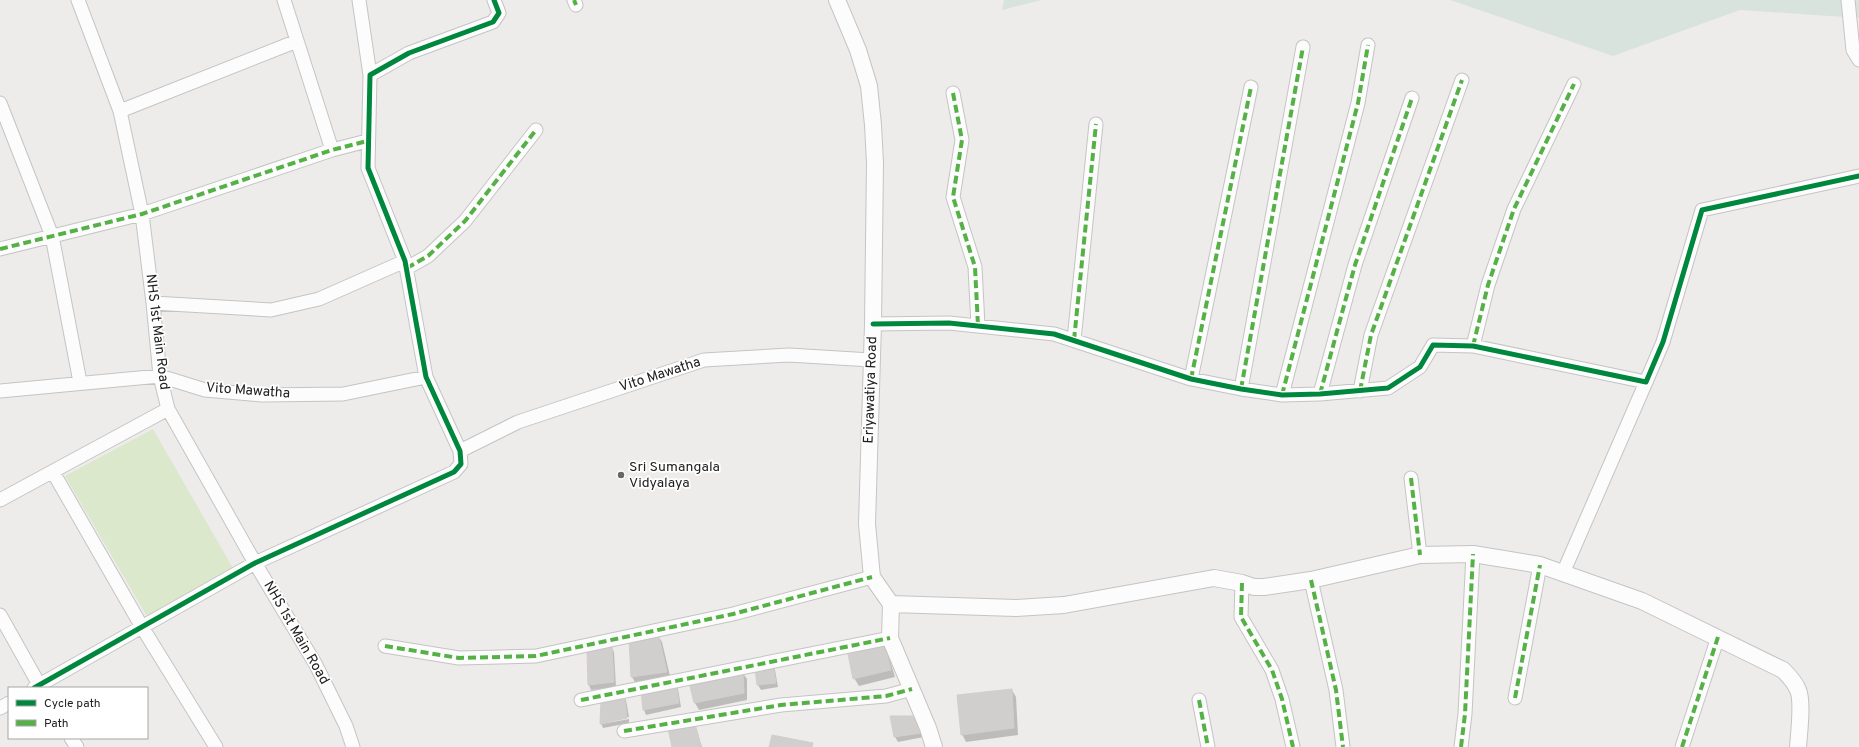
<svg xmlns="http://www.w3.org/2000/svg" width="1859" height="747" viewBox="0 0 1859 747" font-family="Overpass,sans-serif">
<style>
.grass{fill:#dbe8cc}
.wetland{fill:#d9e3dd}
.shadow{fill:#0003}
.building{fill:#d1cfcd;stroke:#d1cecc}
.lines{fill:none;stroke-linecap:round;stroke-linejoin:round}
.minor-casing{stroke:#c5c4c4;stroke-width:15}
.tertiary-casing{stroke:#c5c4c4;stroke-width:18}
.minor{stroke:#fcfcfc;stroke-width:13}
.tertiary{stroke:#fcfcfc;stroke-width:16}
.quiet{stroke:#55b145;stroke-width:4;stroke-dasharray:8 4;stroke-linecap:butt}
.cycleway-casing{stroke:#fff;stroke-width:8}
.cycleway{stroke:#00873e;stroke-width:5}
.poi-dot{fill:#686767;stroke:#fff;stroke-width:1.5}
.labels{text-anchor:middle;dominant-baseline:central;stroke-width:3.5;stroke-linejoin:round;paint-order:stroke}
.street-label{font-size:14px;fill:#202020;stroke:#fff}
.poi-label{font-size:14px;fill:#202020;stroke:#fff;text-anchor:start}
</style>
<rect width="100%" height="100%" fill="#eeecea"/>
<!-- grass -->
<path class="grass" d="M153 429 234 570 148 618 65 476Z"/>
<!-- wetland -->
<path class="wetland" d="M1004 0H1042L1002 10Z
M1450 0H1859V18L1740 10 1613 56Z"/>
<!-- shadow -->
<path class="shadow" d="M657 634 662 642 671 680 636 684 632 677Z
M883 643 887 650 895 677 859 686 854 678Z
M612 648 614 652 616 687 591 690 589 685 588 652Z
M773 666 775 670 778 687 761 690 758 685 756 669Z
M742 672 747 679V700L699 710 695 703Z
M676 685 678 689 681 707 646 715 644 710 642 692Z
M1012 690 1016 697 1018 735 966 742 962 734Z
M623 695 626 700 629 717 602 722V724L629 719V723L603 728 601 723Z
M891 717 920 722 924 737 898 742 895 737Z
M695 724 702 747H673Z"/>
<!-- building -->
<path class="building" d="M658 633 667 672 631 677 629 639Z
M884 642 891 670 853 679 847 649Z
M612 647 614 682 588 685 587 652Z
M773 664 776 683 757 685 755 668Z
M743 671 744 693 694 703 689 682Z
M676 683 679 703 643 710 641 691Z
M1012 689 1014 728 961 735 957 695Z
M624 694 627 718 600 724 601 701Z
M890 716H918L922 733 894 737Z
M695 723 701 747H672L668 729Z
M772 735 813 743 812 747H769Z"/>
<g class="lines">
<!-- minor casing -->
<g class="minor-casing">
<path id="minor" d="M78 0 120 111 142 214 153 303 160 376 168 409 255 563 316 665 346 726 353 747
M284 0 332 150
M359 0 370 75
M574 0 576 5
M1848 0 1853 50 1859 60
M953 93 962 140 953 197 975 267 978 326
M0 103 52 236 80 382
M120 111 297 41
M0 249 142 214 332 150 367 141
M407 268 428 256 465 221 536 130
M153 303 271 310 319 299 405 261
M873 324 949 323 1054 334 1191 379 1241 389 1282 395 1320 394 1388 388 1420 367 1433 345 1473 346 1646 382 1663 342 1702 210 1859 176
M1074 340 1096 124
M1473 346 1488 285 1514 209 1574 84
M1191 379 1251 87
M1241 389 1303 47
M0 391 160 376 205 390 262 395 343 394 426 377
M1360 391 1371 335 1462 80
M1320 394 1355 265 1412 98
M1282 395 1358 103 1368 45
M460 451 518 422 704 360 789 355 871 360
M53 472 142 627 216 747
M1411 478 1420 555
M0 500 168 409
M1563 573 1646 382
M1311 580 1336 690 1343 747
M1242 583 1241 617 1272 670 1282 699 1293 747
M0 615 41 688
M385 646 459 658 536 656 733 614 872 577
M34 688 255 563 454 472 461 464 460 451 426 377 405 261 368 168 370 75 409 53 493 22 499 13 494 0
M1515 698 1540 565
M581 700 890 638
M1199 700 1208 747
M0 708 9 703
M624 731 781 705 886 696 912 689
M71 738 77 747
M1461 747 1465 714 1473 554
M1682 747 1718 637"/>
</g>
<!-- tertiary casing -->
<g class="tertiary-casing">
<path id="tertiary" d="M837 0 858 50 869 86 873 125 875 163 873 324 867 524 872 577 891 604 890 638 928 728 934 747
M891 604 1016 608 1064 605 1214 578 1242 583 1254 587H1264L1311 580 1420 555 1473 554 1540 565 1642 601 1783 670C1789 676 1795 682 1798 690 1803 701 1799 734 1798 747"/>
</g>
<!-- minor -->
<use href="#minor" class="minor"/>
<!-- tertiary -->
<use href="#tertiary" class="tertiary"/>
<!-- quiet -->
<path class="quiet" d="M574 0 576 5
M953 93 962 140 953 197 975 267 978 326
M0 249 142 214 332 150 367 141
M407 268 428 256 465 221 536 130
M1074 340 1096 124
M1473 346 1488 285 1514 209 1574 84
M1191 379 1251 87
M1241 389 1303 47
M1360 391 1371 335 1462 80
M1320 394 1355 265 1412 98
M1282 395 1358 103 1368 45
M1411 478 1420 555
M1311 580 1336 690 1343 747
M1242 583 1241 617 1272 670 1282 699 1293 747
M385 646 459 658 536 656 733 614 872 577
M1515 698 1540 565
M581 700 890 638
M1199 700 1208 747
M624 731 781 705 886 696 912 689
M1461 747 1465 714 1473 554
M1682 747 1718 637"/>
<!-- cycleway casing -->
<g class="cycleway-casing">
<path id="cycleway" d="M873 324 949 323 1054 334 1191 379 1241 389 1282 395 1320 394 1388 388 1420 367 1433 345 1473 346 1646 382 1663 342 1702 210 1859 176
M34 688 255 563 454 472 461 464 460 451 426 377 405 261 368 168 370 75 409 53 493 22 499 13 494 0"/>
</g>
<!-- cycleway -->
<use href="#cycleway" class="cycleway"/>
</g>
<!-- markers -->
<circle class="poi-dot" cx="621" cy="475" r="4"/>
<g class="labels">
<!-- street labels -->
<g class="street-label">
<text transform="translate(157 332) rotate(83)">NHS 1st Main Road</text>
<text transform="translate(660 375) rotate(-18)">Vito Mawatha</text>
<text transform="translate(871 390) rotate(-88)">Eriyawatiya Road</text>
<text transform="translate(248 391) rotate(4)">Vito Mawatha</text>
<text transform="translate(296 633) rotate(60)">NHS 1st Main Road</text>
</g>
<!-- poi labels -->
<g class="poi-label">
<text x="629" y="467">Sri Sumangala<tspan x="629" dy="16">Vidyalaya</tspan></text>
</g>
</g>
<!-- legend -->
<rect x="8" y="687" width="140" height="52" fill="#ffffff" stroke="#a6a6a6"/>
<rect x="16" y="700" width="20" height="6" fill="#00873e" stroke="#a6a6a6"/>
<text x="44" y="707" font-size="12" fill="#202020">Cycle path</text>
<rect x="16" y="720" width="20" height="6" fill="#55b145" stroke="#a6a6a6"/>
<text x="44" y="727" font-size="12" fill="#202020">Path</text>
</svg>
